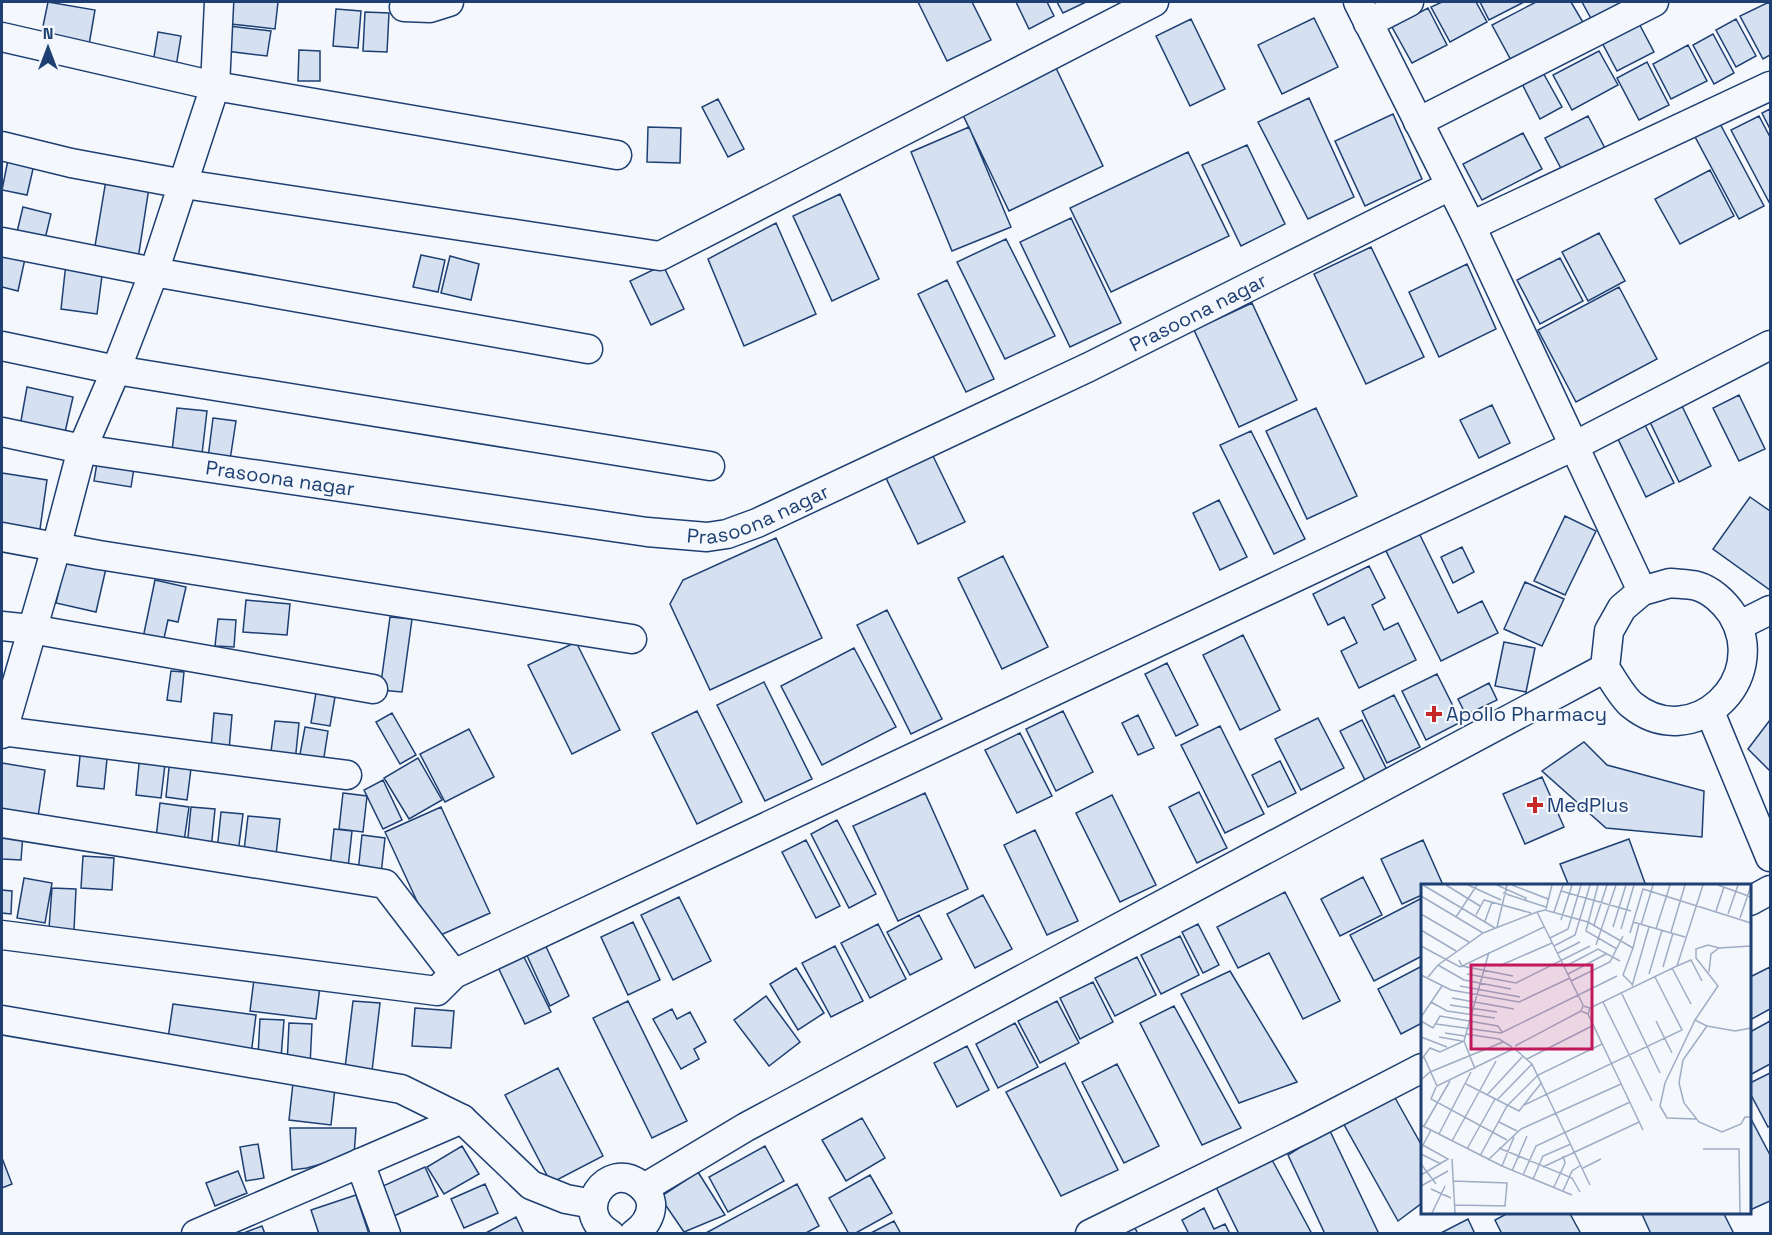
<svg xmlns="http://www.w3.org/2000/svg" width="1772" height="1235" viewBox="0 0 1772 1235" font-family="'Space Grotesk',sans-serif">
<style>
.building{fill:#d5e0f0;stroke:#1d3f73;stroke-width:1.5}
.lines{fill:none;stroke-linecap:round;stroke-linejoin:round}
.street-casing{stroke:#1d3f73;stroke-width:31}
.street{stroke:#f4f7fb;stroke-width:28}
.poi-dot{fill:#c62828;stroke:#f4f7fb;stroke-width:2}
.labels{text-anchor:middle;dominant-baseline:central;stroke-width:4.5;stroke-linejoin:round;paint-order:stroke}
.street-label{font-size:20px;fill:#1d3f73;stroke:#f4f7fb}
.poi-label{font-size:20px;fill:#1d3f73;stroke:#f4f7fb;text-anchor:start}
.inset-road{fill:none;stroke:#9eadc5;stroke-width:1.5}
.view{fill:#c2185b;fill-opacity:0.15;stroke:#c2185b;stroke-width:3}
.inset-edge{fill:none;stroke:#1d3f73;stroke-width:3}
</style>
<rect width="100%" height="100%" fill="#f4f7fb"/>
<!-- building -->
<path class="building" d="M48 2 95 10 89 45 41 36Z
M233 2H278L275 29 231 24Z
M918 2H972L991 40 947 61Z
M1016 2H1047L1054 16 1029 29Z
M1057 2H1086L1063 13Z
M1442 2H1476L1487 22 1450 42 1431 7Z
M1480 2H1524L1489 20Z
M1536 2H1571L1584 24 1512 62 1492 25Z
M1582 2H1638L1594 24Z
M1769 2 1770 5V55L1763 59 1740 16Z
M1428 8 1447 45 1412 63 1392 27Z
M336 9 361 11 358 48 333 46Z
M365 12 389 13 387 52 363 51Z
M1635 16 1654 52 1617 71 1598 35Z
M1314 18 1338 67 1282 94 1258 45Z
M1191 19 1225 89 1190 106 1156 36Z
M1736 19 1756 56 1736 67 1716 30Z
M229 26 271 31 267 56 226 51Z
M158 32 181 36 176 67 153 63Z
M1713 34 1734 73 1714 84 1693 45Z
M1688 45 1707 81 1671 99 1653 64Z
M299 50 320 51V81H298Z
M1599 51 1618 85 1572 110 1553 75Z
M1647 62 1669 105 1639 120 1617 78Z
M1056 68 1103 166 1009 211 962 113Z
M1541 69 1562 107 1540 119 1520 80Z
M1309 98 1354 197 1308 219 1258 122Z
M718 99 744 149 728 157 702 107Z
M1770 109V129L1762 113Z
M1393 114 1422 179 1365 206 1335 141Z
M1588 116 1608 154 1565 176 1545 138Z
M1759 116 1770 137V204L1731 130Z
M1718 120 1764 206 1739 219 1693 133Z
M648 127 681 128 680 163 647 162Z
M969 127 1011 227 952 251 911 152Z
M1523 133 1542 169 1482 200 1463 164Z
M1247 145 1285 224 1241 246 1202 165Z
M10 150 36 156 27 195 2 190Z
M1188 152 1229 236 1111 292 1070 208Z
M1710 170 1734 216 1680 244 1655 199Z
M107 174 150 181 138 259 94 252Z
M840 194 879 279 832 301 793 216Z
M23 207 51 214 44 243 16 236Z
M1071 218 1121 323 1070 347 1020 242Z
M776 223 816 314 744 346 708 259Z
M1599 233 1625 281 1588 301 1562 252Z
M1006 239 1055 336 1005 359 957 262Z
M1371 247 1424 357 1366 384 1314 274Z
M2 249 26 254 18 291 2 287Z
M421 255 445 260 438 292 413 287Z
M450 256 479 264 471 300 441 293Z
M1560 258 1583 301 1540 324 1517 280Z
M66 263 103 268 97 314 61 309Z
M1467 264 1496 329 1439 357 1409 292Z
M663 265 684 309 651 325 630 281Z
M947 280 994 379 966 392 918 294Z
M1619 287 1657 359 1576 402 1538 330Z
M1252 303 1297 400 1239 427 1194 330Z
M27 387 73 397 63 441 19 432Z
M1739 395 1765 449 1739 461 1713 408Z
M1492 405 1510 443 1479 458 1460 420Z
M1682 406 1711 466 1679 482 1650 422Z
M177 408 207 411 202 454 172 451Z
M1316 408 1357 496 1307 519 1266 431Z
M213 418 236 421 230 460 208 458Z
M1644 423 1674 483 1646 497 1617 437Z
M1251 431 1305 539 1274 554 1220 445Z
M932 454 965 522 918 544 885 476Z
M98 457 135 462 131 487 94 481Z
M2 473 47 480 39 536 2 530Z
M1750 497 1770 511V590L1713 549Z
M1219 500 1247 557 1220 570 1193 513Z
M1565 516 1596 531 1565 595 1534 581Z
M1417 529 1458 613 1482 601 1498 633 1441 661 1383 545Z
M776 538 822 638 710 690 670 604 683 580Z
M1462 547 1474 572 1453 583 1441 557Z
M67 555 107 564 96 612 56 603Z
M1003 556 1048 647 1002 669 958 578Z
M1369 566 1385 598 1372 605 1384 630 1398 623 1416 660 1359 688 1341 651 1357 643 1344 617 1328 625 1313 594Z
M155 580 186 587 178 622 168 620 163 643 143 638Z
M1525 582 1564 599 1542 646 1504 629Z
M246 600 290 604 287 635 243 632Z
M887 610 942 719 911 734 857 625Z
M390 617 412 619 402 692 380 690Z
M218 619 236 620 234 647 215 646Z
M1243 635 1280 710 1240 730 1203 655Z
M576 642 620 730 572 754 528 665Z
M1504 642 1535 648 1526 692 1495 686Z
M854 648 896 727 822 765 781 686Z
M1167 663 1198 725 1176 736 1145 674Z
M171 671 184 672 181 702 167 700Z
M1437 674 1461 722 1426 740 1402 691Z
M764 682 812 779 765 801 717 705Z
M1489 683 1497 700 1466 715 1458 699Z
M316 693 335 697 330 726 311 723Z
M1394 695 1420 747 1387 763 1362 711Z
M697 711 742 802 697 824 652 733Z
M1063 711 1093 772 1056 791 1026 729Z
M214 713 232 715 229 750 211 748Z
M392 713 416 755 400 764 376 722Z
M1138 715 1154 748 1138 755 1122 723Z
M1318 718 1344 768 1301 790 1275 739Z
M1362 720 1387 770 1365 780 1340 731Z
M1770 720V771L1748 749Z
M275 721 299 723 295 762 270 759Z
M1220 726 1264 814 1225 833 1181 745Z
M305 727 328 731 322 770 298 765Z
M469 729 494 777 445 802 420 754Z
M1020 733 1052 796 1017 813 985 750Z
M1584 742 1607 765 1704 791 1702 837 1606 828 1542 771Z
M81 746 108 749 104 789 77 786Z
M140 754 166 756 161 798 136 795Z
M170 758 192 761 187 800 166 797Z
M418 758 442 800 409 819 384 778Z
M1280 761 1296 793 1268 807 1252 775Z
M2 763 45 770 38 817 2 812Z
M1542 777 1564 827 1525 844 1503 794Z
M383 780 402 820 383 829 364 790Z
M1199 792 1227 848 1197 863 1169 807Z
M343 793 367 796 363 832 339 829Z
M925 793 968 889 898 921 853 826Z
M1112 795 1156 885 1120 902 1076 813Z
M160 803 189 807 184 841 156 838Z
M191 807 215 809 211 850 187 847Z
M441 807 490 913 434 938 385 832Z
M221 812 243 814 238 853 217 851Z
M248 816 280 819 276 855 244 851Z
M837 820 876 894 849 908 811 834Z
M334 829 352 831 348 868 330 867Z
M1035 830 1078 921 1047 935 1004 845Z
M2 832 23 834 21 860 2 859Z
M362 835 385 838 381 874 358 872Z
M1629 839 1646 886H1569L1560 864Z
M806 840 840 906 816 918 782 852Z
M1423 840 1443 885 1422 886V895L1402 904 1381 859Z
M83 856 114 858 112 890 81 888Z
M1363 877 1382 915 1340 936 1321 899Z
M24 878 52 883 45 923 17 918Z
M52 888 76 889 74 930 49 928Z
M2 890 12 891 11 914 2 913Z
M1285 892 1340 1001 1303 1019 1269 953 1238 968 1217 927Z
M983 895 1012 949 975 968 947 914Z
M679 897 711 961 673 980 641 915Z
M1422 898V956L1374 981 1350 935Z
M919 915 942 959 910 975 887 932Z
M633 922 660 980 628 995 601 937Z
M878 924 906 979 870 998 841 943Z
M1198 924 1219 965 1203 973 1182 932Z
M1180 936 1199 975 1161 994 1141 955Z
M542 938 569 996 550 1006 524 949Z
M835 946 863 1001 831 1017 802 963Z
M522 953 551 1012 525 1024 497 965Z
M1137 957 1156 995 1115 1016 1095 978Z
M1422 966V1023L1401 1034 1378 989Z
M1770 967V1009L1750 1020V977Z
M796 968 824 1013 798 1030 770 984Z
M255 971 321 978 316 1019 250 1011Z
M1230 971 1297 1082 1239 1103 1181 994Z
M1093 982 1113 1022 1080 1039 1060 998Z
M766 996 800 1042 769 1066 734 1020Z
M353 1001 380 1003 372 1071 345 1068Z
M628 1001 687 1121 652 1138 593 1018Z
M1057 1001 1079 1043 1040 1063 1018 1021Z
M173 1004 256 1015 251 1055 167 1045Z
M1174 1006 1241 1128 1202 1145 1140 1023Z
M415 1008 454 1011 451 1048 412 1046Z
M672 1009 677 1019 690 1012 706 1042 694 1049 699 1059 681 1069 653 1019Z
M260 1019 284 1020 281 1058 258 1056Z
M1770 1021V1064L1750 1075V1032Z
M289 1023 312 1024 310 1066 287 1065Z
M1015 1023 1038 1067 998 1088 976 1044Z
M967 1046 989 1090 957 1107 934 1063Z
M1065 1063 1118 1170 1061 1196 1006 1092Z
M1117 1064 1159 1146 1124 1163 1082 1082Z
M558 1068 603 1156 551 1183 505 1095Z
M1770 1073V1126L1768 1127 1750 1093V1083Z
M293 1083 335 1088 331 1125 289 1120Z
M1394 1096 1422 1146V1203L1398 1221 1342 1121Z
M1750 1117 1770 1155V1201L1750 1210Z
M862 1118 885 1158 846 1181 822 1140Z
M290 1128H356L354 1155 307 1168 292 1170Z
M1329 1129 1379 1234H1325L1288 1155Z
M258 1144 264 1178 246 1181 240 1147Z
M462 1146 479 1174 444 1194 427 1167Z
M765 1146 784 1181 728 1212 709 1177Z
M2 1158 12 1184 2 1188Z
M1271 1158 1312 1234H1239L1215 1185Z
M425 1167 438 1196 385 1220 372 1191Z
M238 1171 247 1193 215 1206 206 1183Z
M698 1172 725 1215 684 1232 660 1197Z
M870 1175 892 1213 854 1234H849L829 1198Z
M485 1184 498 1213 464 1228 451 1199Z
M797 1184 819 1226 804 1234H704Z
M356 1195 369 1234H319L311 1210Z
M1204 1208 1214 1229 1225 1224 1230 1234H1189L1182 1220Z
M1510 1212H1569L1581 1234H1502L1495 1220Z
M1641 1212H1723L1734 1234H1651Z
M516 1217 524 1234H484Z
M1468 1219 1475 1234H1439Z
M1131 1220 1138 1234H1102Z
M894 1221 901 1234H869Z
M262 1226 265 1234H241Z"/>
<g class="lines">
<!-- street casing -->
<g class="street-casing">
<g id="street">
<path d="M1358 2 1471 226 1642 591"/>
<path d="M404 7 430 8 449 2"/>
<path d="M1368 23 1409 2"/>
<path d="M2 37 215 86 617 155"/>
<path d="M1418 122 1654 2"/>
<path d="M2 146 71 163 184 184 660 256 1154 2"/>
<path d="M1471 226 1770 86"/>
<path d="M2 242 154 272 588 349"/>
<path d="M2 346 116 370 710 466"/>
<path id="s1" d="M2 432 82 449 647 532 707 537 727 534 757 523 1089 367 1450 186"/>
<path d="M2 537 99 555 632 639"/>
<path d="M1670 583C1679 584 1689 584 1697 586 1711 590 1724 602 1732 614 1772 680 1692 754 1632 705 1622 697 1612 678 1605 668L1609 631 1622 608 1642 591Z"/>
<path d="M1740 625 1770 610"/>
<path d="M2 626 31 629 373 689"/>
<path d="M1710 712 1770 857"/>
<path d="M2 731 347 775"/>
<path d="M2 734 56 548 82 449 116 370 154 272 215 86 219 2"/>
<path d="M2 823 385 884 454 974"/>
<path d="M1750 901 1770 890"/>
<path d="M2 935 437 991 454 974 1574 446 1770 345"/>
<path d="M2 1020 401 1089 462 1119 531 1185 566 1199 593 1204"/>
<path d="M360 1163 386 1234"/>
<path d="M644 1188 746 1127 1605 668"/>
<path d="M196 1234 462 1119"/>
<path d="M610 1234C571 1211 607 1160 639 1184 645 1189 650 1195 651 1203 652 1216 644 1227 634 1234"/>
<path d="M1090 1234 1308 1127 1422 1068"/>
</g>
</g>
<!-- street -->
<use href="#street" class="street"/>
</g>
<!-- markers -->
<g class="poi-dot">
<path d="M1431 705h6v6h6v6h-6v6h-6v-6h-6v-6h6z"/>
<path d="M1532 796h6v6h6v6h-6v6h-6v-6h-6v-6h6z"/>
</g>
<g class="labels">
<!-- street labels -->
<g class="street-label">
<text stroke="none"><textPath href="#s1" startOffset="1254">Prasoona nagar</textPath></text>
<text stroke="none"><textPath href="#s1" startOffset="282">Prasoona nagar</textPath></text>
<text stroke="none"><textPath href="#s1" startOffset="768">Prasoona nagar</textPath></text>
</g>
<!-- poi labels -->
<g class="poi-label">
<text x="1446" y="714">Apollo Pharmacy</text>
<text x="1547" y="805">MedPlus</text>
</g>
</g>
<!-- overview -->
<g transform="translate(1421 884)">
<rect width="330" height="330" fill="#f4f7fb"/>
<path class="inset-road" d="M2 1 74 44M25 1 59 22M47 1 80 16M76 1 105 14 104 17M91 1 127 15M177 1 165 47 196 65M297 1 330 13M140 7 210 27M82 9 125 23M0 12 62 49M125 25 131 1M295 27 303 3M116 28 162 121M133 28 142 1M0 30 48 58M307 30 317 1M55 31 63 16 110 29M35 33 56 1M319 34 330 2M140 36 151 1M64 37 71 18M212 38 264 53M173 41 186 1M220 41 232 1M76 43 86 1M192 43 205 1M200 45 213 1M235 45 249 1M0 46 35 67M250 48 264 1M209 49 222 5 330 39M129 54 147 45 160 1M175 61 195 1M0 62 39 83 123 43M133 62 154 51 169 1M137 69 159 58M38 76 41 82 92 92M17 81 43 96 90 105M78 82 131 59M256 82 270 76 281 97M143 83 177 65 199 77M242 83 252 49M251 84 270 120M288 88 290 70 298 64M46 90 95 99 169 62M147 90 185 70M228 90 241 46M0 91 30 106 98 118 149 94M7 93 17 81 62 49 116 28 124 26 167 38 212 64 218 40M150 97 189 78 202 52M211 100 202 91 212 64M39 102 99 113M211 102 228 43M200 108 239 189M31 114 93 125M10 118 26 127 74 134M182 118 231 217M29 121 76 128M169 124 162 122 160 127 167 130 169 124 256 82 282 1M167 130 222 246M0 133 21 102M274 136 297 102 275 74V65L287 61 298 64 330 62M0 137 12 144 19 132 77 142 81 148M235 137 251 169M15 140 80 149 196 92M286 142 314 147 330 144M24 149 44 152M45 150 78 155 91 163M0 153 26 163M18 153 41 157M94 162 160 127M94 165 111 180 169 301M3 173 16 202 92 165M106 175 171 142M0 176 9 164 19 168 43 157M54 185 43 157 68 68M0 196 9 188 82 158M45 200 98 227 121 198M15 203 10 215 86 256M66 211 102 172M76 216 111 180M103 221 261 146 234 93M275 235 246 234 239 222 244 199 274 136 286 142 262 176 258 199 263 219 278 238 301 248 320 240 324 233H330M78 238 96 247M0 241 81 282 151 311M3 242 29 197M18 250 50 188M31 257 75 177M0 260 27 275 0 291M78 264 151 294 159 308M0 265 10 246M46 265 74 215M282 265H318L319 329M0 270 20 280M59 272 86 222 117 191 181 160M31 275 34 329M67 276 100 245 200 200M0 280 15 300M81 282 93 253M122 283 218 238M162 284 180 275M91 287 106 252M102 291 115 262 209 218M112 295 122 272 150 260M32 297 86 299 84 322 34 321M0 302 27 287M133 303 144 279 142 272M10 305 30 314M142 307 151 287 160 281M11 329 24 302"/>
<path class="view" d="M50 81H171V165H50Z"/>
<rect width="330" height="330" class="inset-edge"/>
</g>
<!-- border -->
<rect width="1772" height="1235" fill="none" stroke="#1d3f73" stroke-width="6"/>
<!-- north arrow -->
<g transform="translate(48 48)" stroke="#f4f7fb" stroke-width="4.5" paint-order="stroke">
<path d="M0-4.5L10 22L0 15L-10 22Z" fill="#1d3f73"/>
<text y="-9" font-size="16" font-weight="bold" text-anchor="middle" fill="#1d3f73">N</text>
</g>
</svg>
